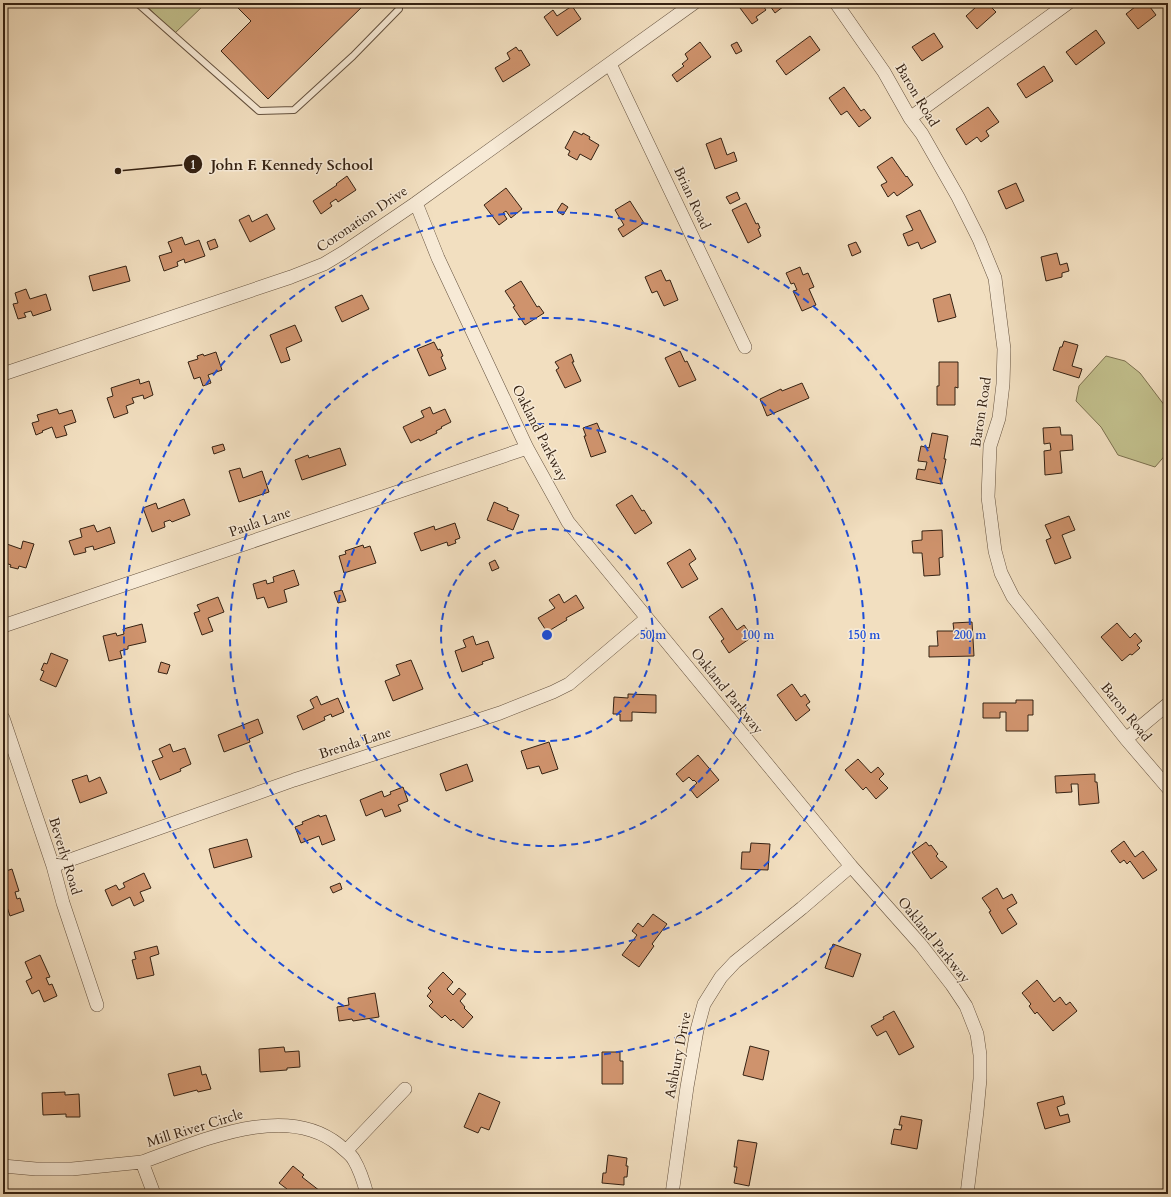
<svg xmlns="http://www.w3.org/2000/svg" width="1171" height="1197" viewBox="0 0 1171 1197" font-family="Cardo,serif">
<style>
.green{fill:#c2c08d;stroke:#7c7150}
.building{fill:#cf936d;stroke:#352213}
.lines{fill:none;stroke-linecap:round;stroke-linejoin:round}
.service-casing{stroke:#64513e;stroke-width:8}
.minor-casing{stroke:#64513e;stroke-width:14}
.service{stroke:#f7ead6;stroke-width:6}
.minor{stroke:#f7ead6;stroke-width:13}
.ring{fill:none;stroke:#1d4ed8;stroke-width:2;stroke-dasharray:7 5}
.labels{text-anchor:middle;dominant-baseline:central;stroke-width:3;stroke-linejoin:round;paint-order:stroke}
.street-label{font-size:14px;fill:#352213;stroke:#f7ead6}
.centre{fill:#1d4ed8;stroke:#f7ead6;stroke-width:2}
.ring-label{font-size:12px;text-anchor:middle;font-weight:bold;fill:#1d4ed8;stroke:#f7ead6;stroke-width:3;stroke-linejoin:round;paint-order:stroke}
.leader{fill:none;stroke:#352213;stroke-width:1.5}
.callout-dot{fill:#352213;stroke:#f7ead6;stroke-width:1.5}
.mark-label{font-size:12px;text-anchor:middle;font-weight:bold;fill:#fff}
.callout-label{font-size:15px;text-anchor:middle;font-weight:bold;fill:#352213;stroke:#f7ead6;stroke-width:3;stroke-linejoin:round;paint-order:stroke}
</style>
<rect width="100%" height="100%" fill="#f2dfc0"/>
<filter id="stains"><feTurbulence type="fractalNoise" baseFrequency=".005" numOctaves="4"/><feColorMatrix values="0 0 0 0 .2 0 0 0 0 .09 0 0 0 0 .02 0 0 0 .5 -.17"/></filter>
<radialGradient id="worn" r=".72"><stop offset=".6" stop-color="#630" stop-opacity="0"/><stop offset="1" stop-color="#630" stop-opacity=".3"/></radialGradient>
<!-- green -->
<path class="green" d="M144 3H206L174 34Z
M1106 356 1125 361 1140 373 1168 410V452L1155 467 1118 455 1101 427 1076 401 1079 386Z"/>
<!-- building -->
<path class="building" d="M233 3H366L268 99 221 51 251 21Z
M747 3H767L763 6 766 10 756 17 758 20 752 24 740 8Z
M768 3H788L775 13Z
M972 3H987L996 12 977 29 966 16 976 7Z
M1140 3H1147L1156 15 1138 29 1126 14Z
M572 6 581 19 557 36 544 17 553 10 557 16Z
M1096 30 1105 43 1076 65 1066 52Z
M934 33 943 47 922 61 912 47Z
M810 36 820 50 786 75 776 61Z
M700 42 711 57 677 82 672 75 684 66 682 64 688 59 685 54Z
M737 42 742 51 736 54 731 45Z
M516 47 519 51 521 50 530 65 503 82 495 68 510 59 507 53Z
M1044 66 1053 81 1026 98 1017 84Z
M844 87 861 111 864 109 871 118 859 127 847 111 841 115 829 98Z
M988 107 999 122 986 131 989 136 981 142 977 137 966 145 956 129Z
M574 131 582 135 583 133 590 137 589 139 599 145 591 160 580 154 577 160 568 155 570 151 565 148Z
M721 138 727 155 734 152 737 161 715 169 706 144Z
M892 157 906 177 907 176 913 185 897 196 894 192 888 197 881 185 887 182 877 167Z
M347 176 356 190 338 202 336 199 330 203 332 206 321 214 313 201 337 185 336 184Z
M1016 183 1024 201 1006 209 998 191Z
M506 188 522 209 511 218 506 211 503 213 507 219 499 225 484 205Z
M737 192 740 199 730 204 726 197Z
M630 201 644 223 623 237 618 229 624 225 615 210Z
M562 203 568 207 563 215 557 211Z
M746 203 756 224 758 223 760 228 758 229 761 236 748 243 732 210Z
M920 210 936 242 921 249 918 242 908 246 903 234 913 230 906 216Z
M267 214 275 229 250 242 239 220 249 215 252 222Z
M182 237 185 245 199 240 205 256 185 263 184 259 177 262 178 266 164 271 159 256 172 252 168 242Z
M215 239 218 247 210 250 207 242Z
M856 242 861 252 852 256 848 245Z
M1057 253 1060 265 1067 263 1069 271 1062 273V277L1046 281 1041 257Z
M126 266 130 281 93 291 89 276Z
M800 267 803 275 808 273 814 287 809 289 816 305 802 311 793 291 797 290 794 283 791 284 786 273Z
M661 270 666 281 670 280 678 300 664 306 657 291 652 293 645 277Z
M521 281 537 307 539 306 544 313 525 325 513 307 515 306 505 291Z
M26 289 30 299 46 294 51 310 33 316 31 311 24 313 26 317 18 319 13 304 18 303 15 293Z
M950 294 956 317 938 322 933 299Z
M362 295 369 309 342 322 335 307Z
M295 325 302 341 286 348 290 360 281 363 270 335Z
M1064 341 1078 345 1072 366 1082 369 1079 378 1053 370 1060 347H1062Z
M434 342 438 350 440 349 443 356 441 357 446 369 429 376 417 349Z
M680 351 685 362 687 361 696 380 679 387 665 358Z
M216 352 222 370 208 375 211 383 203 386 200 377 194 379 188 362 198 359 197 356 203 354 204 356Z
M571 354 574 362H572L581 381 565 388 556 370 559 368 555 362Z
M939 362H958V388L955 387V405H937V386H939Z
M139 379 140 384 149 381 153 395 144 399 143 395 132 398 134 403 126 406 128 413 114 418 107 398 113 396 111 388Z
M802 383 809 398 767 416 760 399 781 389 782 391Z
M430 407 433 414 445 409 451 422 441 427 442 428 436 431 437 433 420 441 419 439 411 443 403 427 424 417 421 411Z
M57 409 59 414 72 410 76 422 64 426 67 435 56 438 52 427 42 431 43 432 36 435 32 423 39 421 37 415Z
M597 423 600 430 598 431 606 452 591 457 584 436H586L583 428Z
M1060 427 1061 435H1072L1073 450 1060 451 1062 473 1045 475 1044 451 1051 450 1050 443 1044 444 1043 428Z
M932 433 948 436 944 459H946L941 484 916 479 918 469 925 470 927 462 918 461 921 446 929 448Z
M223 444 225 450 214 454 212 447Z
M340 448 346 465 302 480 295 460 308 455 309 458Z
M240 468 243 478 262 471 269 492 239 502 229 471Z
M632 495 642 511 644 510 652 523 635 534 616 505Z
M184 499 190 515 172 522 170 520 164 522 165 527 152 532 143 508 156 503 158 509Z
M494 502 508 508 507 510 519 515 513 530 487 520Z
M1069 516 1075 530 1062 535 1071 558 1055 564 1046 540 1051 538 1045 525Z
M455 523 460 538 455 540 456 543 448 546 447 542 421 551 414 533 434 526 435 530Z
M94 525 97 532 110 527 115 543 94 550 93 546 85 548 86 552 74 555 69 541 82 537 80 529Z
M942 530 943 557 939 558 940 575 924 576 922 553H913L912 541 922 540V531Z
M23 541 34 544 26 568 19 566 18 569 10 567 11 565 3 562 4 543 21 549Z
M363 545 364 548 370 546 376 563 344 573 339 556 346 554 345 551Z
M690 549 696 559 689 564 698 579 682 588 667 563Z
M495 560 499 568 492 571 489 563Z
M294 570 299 585 284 590 287 602 268 608 264 597 257 599 253 584 266 580 267 584 274 582 273 577Z
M342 590 346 601 338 603 334 592Z
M559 594 564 603 576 595 584 608 566 618 567 620 547 632 538 618 555 608 549 600Z
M218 597 224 612 208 618 213 631 202 635 194 613 200 611 197 605Z
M722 608 737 630 744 625 752 637 729 653 721 641 724 639 709 617Z
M972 622 974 656 929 657V646H938L937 631H954L953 623Z
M1117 623 1130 638 1135 633 1142 641 1137 645 1140 648 1132 655 1130 654 1122 661 1101 637Z
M142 624 146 642 128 646V649L120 651 122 658 109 661 103 636 116 633 117 636 124 634 123 629Z
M473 636 476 645 488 641 494 658 482 662 483 664 462 672 455 651 466 647 463 640Z
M51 653 68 660 56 687 40 680 44 671 41 670 44 663 47 664Z
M411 660 423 689 393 701 385 681 400 675 396 665Z
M161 662 170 665 167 674 158 672Z
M792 684 801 697 805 694 810 702 806 705 810 710 796 721 777 695Z
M628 694 656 695V713L632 712V721H620V714H613L614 697 628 698Z
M317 696 321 705 338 698 344 712 332 717 331 714 324 717 325 720 303 730 297 716 314 708 310 700Z
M1016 700H1033V715H1028V731H1006V712H1000V718H983V703H1016Z
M258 719 263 733 249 739 250 742 224 752 218 735Z
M549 742 558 769 542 774 539 766 527 769 521 751Z
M170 744 173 752 185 748 191 764 180 769 181 771 160 780 152 761 163 757 159 749Z
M698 755 719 780 697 798 690 789 697 783 694 780 693 781 689 777 683 782 676 774Z
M858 759 871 773 878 767 884 774 879 779 888 788 876 799 866 787 863 790 845 770Z
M467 764 473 781 446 791 440 774Z
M1095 774V782H1097L1099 803 1079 805 1078 784H1071L1072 792 1056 793 1055 776Z
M87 775 89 782 100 777 107 793 80 803 72 780Z
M403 787 408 801 398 805 401 811 385 817 382 809 366 816 360 800 382 791 384 797 391 794 390 792Z
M319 815 320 817 326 815 335 840 322 845 319 836 301 843 295 827 303 824 302 822Z
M247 839 252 857 214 868 209 849Z
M1124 841 1135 857 1143 851 1157 870 1143 879 1130 861 1127 864 1124 860 1120 863 1111 851Z
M926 842 929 846 931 845 938 854 936 856 941 862 942 861 947 867 931 879 912 852Z
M751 843 770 844 768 870 741 869 742 852H750Z
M12 869 19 891 15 892 17 899 20 898 24 911 10 916 3 895V872Z
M144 873 151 888 140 892 144 901 134 906 130 897 112 906 105 890 116 885 119 890 125 887 123 883Z
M340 883 342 889 333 893 330 887Z
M997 888 1003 899 1012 894 1017 903 1007 909 1017 924 1002 934 989 912 991 911 982 898Z
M653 914 667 924 652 944 654 946 639 967 622 955 637 935 632 931 638 923 643 927Z
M833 944 861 954 853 977 825 968Z
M157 946 159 954 150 957 154 975 137 979 132 960 136 959 134 952Z
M40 955 50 977 46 978 49 985 52 984 57 996 44 1002 39 990 32 994 26 981 32 978 25 962Z
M443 972 453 982 447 989 453 995 459 988 466 994 460 1001 465 1007 464 1008 473 1017 463 1028 453 1019 451 1021 445 1015 442 1018 429 1006 433 1002 427 996 431 991 428 988Z
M1037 980 1054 1002 1060 997 1066 1005 1070 1002 1077 1011 1053 1031 1037 1012 1035 1014 1029 1006 1031 1004 1022 993Z
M375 993 379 1017 353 1021 352 1019 339 1021 337 1007 349 1005 348 998Z
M894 1011 914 1047 899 1055 886 1031 877 1036 871 1026 884 1019 883 1017Z
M750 1046 769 1051 763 1080 743 1075Z
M284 1047 285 1052 299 1051 300 1067 287 1068V1070L260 1072 259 1049Z
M602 1052H620V1061H623V1084H602Z
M200 1066 202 1075 206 1074 211 1089 198 1092 197 1090 174 1096 168 1074Z
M65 1092V1095L79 1094 80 1117H66V1114L43 1115 42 1093Z
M479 1093 500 1102 489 1130 481 1127 478 1133 464 1127Z
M1063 1096 1065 1104 1057 1107 1060 1116 1068 1114 1070 1122 1045 1129 1037 1103Z
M901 1116 922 1120 917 1149 891 1144 894 1129 901 1130 902 1125H899Z
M738 1140 757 1143 749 1186 734 1183 737 1167H734Z
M608 1155 627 1158 626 1166H628L627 1177H624V1185L602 1183 603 1173H606Z
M293 1166 304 1175 302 1177 320 1191 318 1194H289L285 1191 287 1189 279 1183Z"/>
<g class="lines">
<!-- service casing -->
<g class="service-casing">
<path id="service" d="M137 3 259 111 294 110 353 56 399 9V3"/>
</g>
<!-- minor casing -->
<g class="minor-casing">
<path id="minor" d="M836 3 884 72 910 118 922 134 958 197 979 239 995 278 1004 349 1003 384 999 418 990 446 988 497 995 551 1001 573 1013 597 1126 739 1168 788
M610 64 745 347
M910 118 1068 3
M416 203 438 258 527 448 568 522 851 866 921 945 952 985 966 1006 977 1034 980 1055V1079L977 1111 967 1194
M3 374 291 277 324 264 344 252 416 203 694 3
M3 626 527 448
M3 718 53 866 63 903 97 1005
M1126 739 1168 704
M53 866 294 780 500 713 553 692 569 684 647 618
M346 1151 405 1089
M142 1162C199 1142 285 1101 339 1145 344 1150 351 1154 354 1160 360 1170 364 1183 367 1194
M3 1166 36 1169H72L142 1162 154 1194
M672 1194 687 1087 697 1030 704 1004 721 977 735 962 802 908 851 866"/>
</g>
<!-- service -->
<use href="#service" class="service"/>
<!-- minor -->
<use href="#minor" class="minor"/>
</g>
<!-- distance rings -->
<g class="ring">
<circle cx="547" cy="635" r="106"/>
<circle cx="547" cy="635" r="211"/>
<circle cx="547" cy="635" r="317"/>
<circle cx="547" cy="635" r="423"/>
</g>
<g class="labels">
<!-- street labels -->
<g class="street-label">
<text transform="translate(917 95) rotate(59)">Baron Road</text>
<text transform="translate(692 198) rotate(65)">Brian Road</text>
<text transform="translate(362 219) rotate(-34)">Coronation Drive</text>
<text transform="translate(981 412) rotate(-81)">Baron Road</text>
<text transform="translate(540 433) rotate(63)">Oakland Parkway</text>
<text transform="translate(260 522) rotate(-19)">Paula Lane</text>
<text transform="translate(727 691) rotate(51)">Oakland Parkway</text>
<text transform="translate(1126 712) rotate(51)">Baron Road</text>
<text transform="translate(355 743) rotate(-18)">Brenda Lane</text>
<text transform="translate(65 856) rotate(73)">Beverly Road</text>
<text transform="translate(934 940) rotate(51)">Oakland Parkway</text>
<text transform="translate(678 1055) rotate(-79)">Ashbury Drive</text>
<text transform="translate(195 1128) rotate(-17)">Mill River Circle</text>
</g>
</g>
<circle cx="547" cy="635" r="6" class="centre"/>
<g class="ring-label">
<text x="653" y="639">50 m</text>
<text x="758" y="639">100 m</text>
<text x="864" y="639">150 m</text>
<text x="970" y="639">200 m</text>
</g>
<!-- callouts -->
<path class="leader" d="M118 171L193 164"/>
<g class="callout-dot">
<circle cx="118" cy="171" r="4"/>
<circle cx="193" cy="164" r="10"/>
</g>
<g class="mark-label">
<text x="193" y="169">1</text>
</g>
<g class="callout-label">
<text x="292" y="170">John F. Kennedy School</text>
</g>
<!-- margin -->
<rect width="1171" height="1197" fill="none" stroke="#f2dfc0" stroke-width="16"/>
<rect x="4" y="4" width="1163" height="1189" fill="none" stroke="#352213" stroke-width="2"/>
<rect x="8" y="8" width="1155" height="1181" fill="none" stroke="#352213"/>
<rect width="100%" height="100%" filter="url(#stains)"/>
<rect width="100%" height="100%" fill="url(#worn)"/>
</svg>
